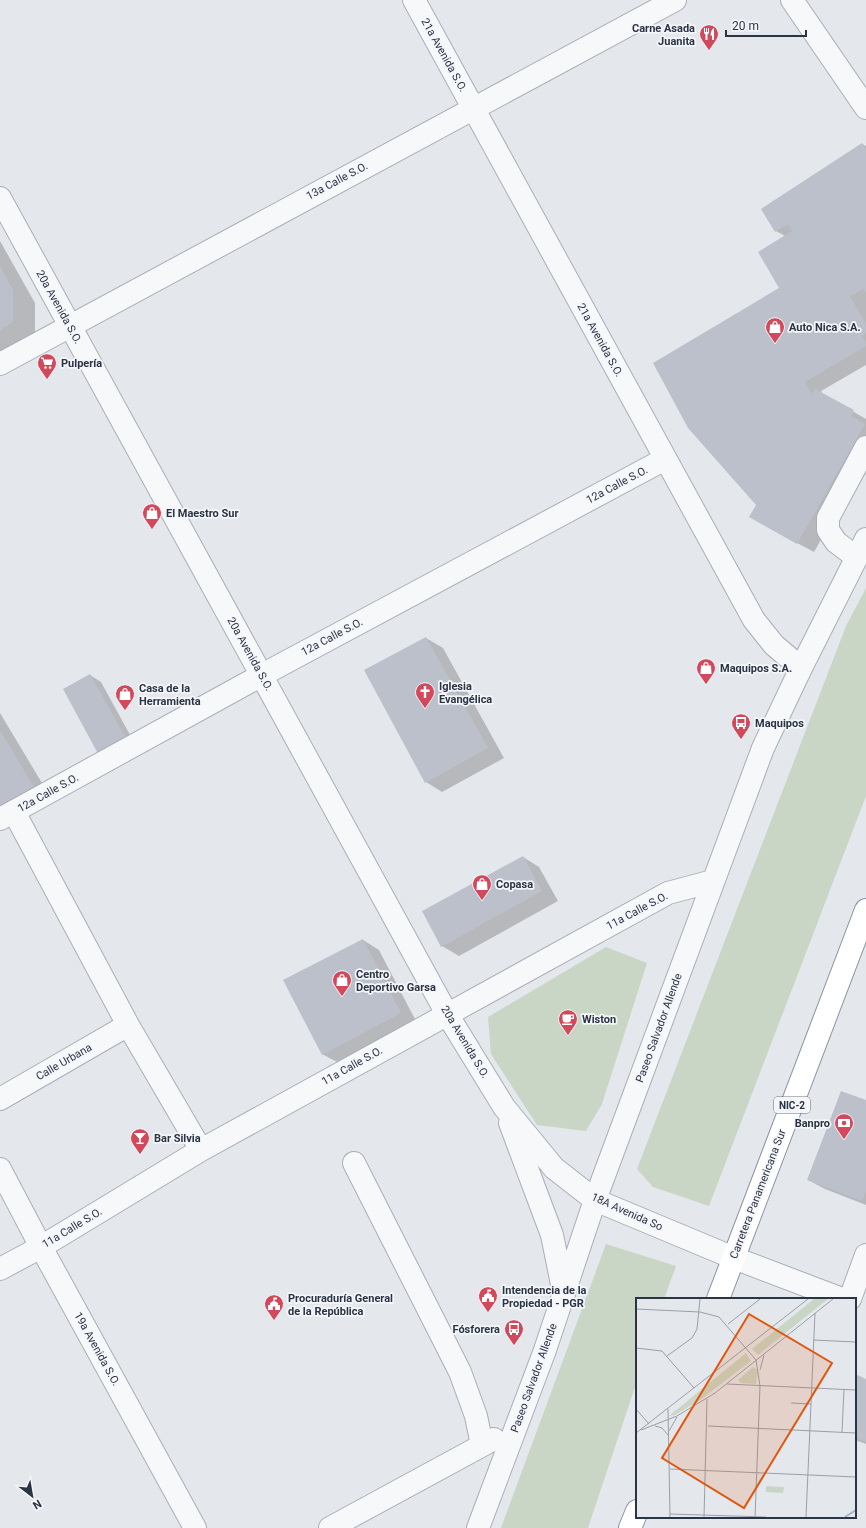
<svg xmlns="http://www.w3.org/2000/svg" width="866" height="1528" viewBox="0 0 866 1528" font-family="Roboto,sans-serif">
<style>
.green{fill:#c9d6c5}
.shadow{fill:#0003}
.building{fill:#bbc0ca}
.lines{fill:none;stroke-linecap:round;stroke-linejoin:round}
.minor-casing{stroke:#a9aeb7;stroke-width:24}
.highway-casing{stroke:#8b94a3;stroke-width:24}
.minor{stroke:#f7f8fa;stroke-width:22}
.highway{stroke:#fff;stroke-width:22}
.labels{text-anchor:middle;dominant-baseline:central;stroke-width:3.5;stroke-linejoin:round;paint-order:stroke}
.shield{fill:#f4f6f9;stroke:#676e7b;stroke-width:1}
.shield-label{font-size:10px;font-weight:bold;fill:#2b3445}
.poi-label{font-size:11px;font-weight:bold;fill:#2b3445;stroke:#f4f6f9;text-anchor:start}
.street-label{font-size:11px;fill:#2b3445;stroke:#f4f6f9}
.inset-river{fill:none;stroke:#9fb4cc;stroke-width:2}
.inset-road{fill:none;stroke:#9a9fa9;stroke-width:1}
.view{fill:#df570f;fill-opacity:0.15;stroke:#df570f;stroke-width:2}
.inset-edge{fill:none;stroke:#2b3445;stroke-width:2}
</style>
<rect width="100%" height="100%" fill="#e4e7ec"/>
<!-- green -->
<path class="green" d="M866 588V796L709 1206 653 1187 637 1169 846 626Z
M606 947 647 963 602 1104 586 1131 537 1125 491 1054 488 1017Z
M606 1244 676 1266 664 1299H637V1381L588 1528H501Z"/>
<!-- shadow -->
<path class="shadow" d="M862 144 866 146V365L821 391 823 394 866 419V461L814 552 767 527 757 505 785 236 776 231Z
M0 241 35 303V334L0 356Z
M426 638 443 648 504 758 442 792 426 782Z
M90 675 101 682 140 753 103 761Z
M0 713 51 798 0 810Z
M523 857 539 867 558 901 459 956 442 946Z
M363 940 379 950 417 1023 339 1063 322 1054Z
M866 1101V1205L825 1189 808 1180Z
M855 1376 866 1380V1444L855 1440Z"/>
<!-- building -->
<path class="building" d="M862 143 866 149V293L863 289 850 297 866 323V333L862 336 866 342V346L805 382 812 394 815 389 854 410 851 416 865 424 797 544 749 517 756 505 688 428 653 363 779 288 758 252 792 231 788 224 775 232 761 209Z
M0 266 13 290V322L0 330Z
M426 637 488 748 425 783 364 670Z
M90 674 130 746 102 761 63 689Z
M0 730 35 789 0 809Z
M523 856 542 891 441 947 422 911Z
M363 939 401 1013 322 1055 283 980Z
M841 1091 866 1100V1191L862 1201 807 1180Z
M855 1374 866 1379V1442L855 1438Z"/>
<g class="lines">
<!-- minor casing -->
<g class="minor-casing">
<path id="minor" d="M414 0 754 620 774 645 801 668
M792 0 866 108
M0 198 447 1014 504 1107 554 1168 595 1200 734 1258 842 1299
M0 364 675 0
M856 557 836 542 828 530V518L866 447
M14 812 128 1025 201 1150
M0 819 262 675 665 459
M0 1099 128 1025
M510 1123 552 1235 564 1294
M354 1163 460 1372 476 1416 482 1445
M0 1169 41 1247 195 1528
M0 1269 41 1247 201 1150 668 893 713 881
M850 1299 866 1255
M330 1528 494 1439
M478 1528 545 1350 595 1200 763 748 801 668 866 539"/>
</g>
<!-- highway casing -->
<g class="highway-casing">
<path id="highway" d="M718 1299 866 910
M630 1528 637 1511"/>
</g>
<!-- minor -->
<use href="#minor" class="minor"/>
<!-- highway -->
<use href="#highway" class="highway"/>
</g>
<!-- icons -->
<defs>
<g id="restaurant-pin" transform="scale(1)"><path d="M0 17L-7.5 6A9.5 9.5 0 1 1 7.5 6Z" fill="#d1495b" stroke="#f4f6f9"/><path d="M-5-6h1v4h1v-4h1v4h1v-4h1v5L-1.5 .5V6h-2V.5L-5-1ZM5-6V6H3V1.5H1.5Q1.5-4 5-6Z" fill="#fff"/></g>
<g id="shop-pin" transform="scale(1)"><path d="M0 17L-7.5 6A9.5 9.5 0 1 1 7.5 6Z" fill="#d1495b" stroke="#f4f6f9"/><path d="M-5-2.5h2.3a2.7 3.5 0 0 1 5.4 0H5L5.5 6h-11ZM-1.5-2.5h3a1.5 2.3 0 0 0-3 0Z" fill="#fff"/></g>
<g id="supermarket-pin" transform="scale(1)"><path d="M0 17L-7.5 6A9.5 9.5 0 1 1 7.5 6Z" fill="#d1495b" stroke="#f4f6f9"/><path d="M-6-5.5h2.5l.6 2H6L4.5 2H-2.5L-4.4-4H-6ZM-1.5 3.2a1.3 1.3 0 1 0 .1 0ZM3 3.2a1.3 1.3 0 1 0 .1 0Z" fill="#fff"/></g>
<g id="church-pin" transform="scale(1)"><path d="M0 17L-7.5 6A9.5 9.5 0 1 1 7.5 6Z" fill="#d1495b" stroke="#f4f6f9"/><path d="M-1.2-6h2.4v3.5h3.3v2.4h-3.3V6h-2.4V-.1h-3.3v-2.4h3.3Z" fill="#fff"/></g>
<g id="bus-pin" transform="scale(1)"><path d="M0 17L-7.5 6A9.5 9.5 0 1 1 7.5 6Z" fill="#d1495b" stroke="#f4f6f9"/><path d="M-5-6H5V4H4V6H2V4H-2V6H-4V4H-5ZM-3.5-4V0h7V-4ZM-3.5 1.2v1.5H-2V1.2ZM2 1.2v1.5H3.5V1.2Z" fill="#fff"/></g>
<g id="cafe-pin" transform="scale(1)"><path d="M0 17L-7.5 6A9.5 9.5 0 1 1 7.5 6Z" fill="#d1495b" stroke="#f4f6f9"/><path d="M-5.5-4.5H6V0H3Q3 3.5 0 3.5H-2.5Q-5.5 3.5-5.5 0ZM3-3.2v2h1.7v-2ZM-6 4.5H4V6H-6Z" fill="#fff"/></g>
<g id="bank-pin" transform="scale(1)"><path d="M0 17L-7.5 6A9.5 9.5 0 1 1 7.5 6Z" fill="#d1495b" stroke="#f4f6f9"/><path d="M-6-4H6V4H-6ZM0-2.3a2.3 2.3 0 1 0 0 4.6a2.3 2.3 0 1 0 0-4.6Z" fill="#fff"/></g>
<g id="bar-pin" transform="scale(1)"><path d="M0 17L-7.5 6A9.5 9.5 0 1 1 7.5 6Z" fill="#d1495b" stroke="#f4f6f9"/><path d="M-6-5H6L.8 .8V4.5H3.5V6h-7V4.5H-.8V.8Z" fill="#fff"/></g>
<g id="civic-pin" transform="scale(1)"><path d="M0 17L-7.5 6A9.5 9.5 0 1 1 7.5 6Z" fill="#d1495b" stroke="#f4f6f9"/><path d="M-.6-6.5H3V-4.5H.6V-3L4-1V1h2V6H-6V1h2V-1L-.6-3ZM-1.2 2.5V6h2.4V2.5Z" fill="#fff"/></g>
</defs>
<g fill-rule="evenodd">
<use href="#restaurant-pin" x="709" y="34"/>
<use href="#shop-pin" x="775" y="327"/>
<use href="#supermarket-pin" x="47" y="363"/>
<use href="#shop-pin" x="152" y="513"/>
<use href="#shop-pin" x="706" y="668"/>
<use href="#church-pin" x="425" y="692"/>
<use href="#shop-pin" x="125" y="694"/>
<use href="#bus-pin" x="741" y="723"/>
<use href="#shop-pin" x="482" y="884"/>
<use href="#shop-pin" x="342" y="980"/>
<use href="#cafe-pin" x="568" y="1019"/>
<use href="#bank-pin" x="844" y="1123"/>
<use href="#bar-pin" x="140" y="1138"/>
<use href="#civic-pin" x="488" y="1296"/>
<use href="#civic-pin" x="274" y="1304"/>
<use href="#bus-pin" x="514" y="1329"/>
</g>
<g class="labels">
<!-- shield labels -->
<rect class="shield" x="774" y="1097" width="36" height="16" rx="3"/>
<g class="shield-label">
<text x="792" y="1105">NIC-2</text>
</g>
<!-- poi labels -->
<g class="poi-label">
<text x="695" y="28" text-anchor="end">Carne Asada<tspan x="695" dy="13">Juanita</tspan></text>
<text x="789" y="327">Auto Nica S.A.</text>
<text x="61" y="363">Pulpería</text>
<text x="166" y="513">El Maestro Sur</text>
<text x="720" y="668">Maquipos S.A.</text>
<text x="439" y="686">Iglesia<tspan x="439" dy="13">Evangélica</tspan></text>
<text x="139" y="688">Casa de la<tspan x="139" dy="13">Herramienta</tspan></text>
<text x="755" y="723">Maquipos</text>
<text x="496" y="884">Copasa</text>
<text x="356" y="974">Centro<tspan x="356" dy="13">Deportivo Garsa</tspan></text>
<text x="582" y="1019">Wiston</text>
<text x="830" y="1123" text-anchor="end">Banpro</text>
<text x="154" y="1138">Bar Silvia</text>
<text x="502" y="1290">Intendencia de la<tspan x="502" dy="13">Propiedad - PGR</tspan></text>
<text x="288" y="1298">Procuraduría General<tspan x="288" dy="13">de la República</tspan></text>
<text x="500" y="1329" text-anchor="end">Fósforera</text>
</g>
<!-- street labels -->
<g class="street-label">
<text transform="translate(444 55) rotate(61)">21a Avenida S.O.</text>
<text transform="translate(337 181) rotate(-28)">13a Calle S.O.</text>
<text transform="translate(59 307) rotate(61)">20a Avenida S.O.</text>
<text transform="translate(600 340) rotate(61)">21a Avenida S.O.</text>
<text transform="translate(617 485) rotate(-28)">12a Calle S.O.</text>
<text transform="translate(332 637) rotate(-28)">12a Calle S.O.</text>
<text transform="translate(250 654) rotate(61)">20a Avenida S.O.</text>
<text transform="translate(48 793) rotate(-29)">12a Calle S.O.</text>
<text transform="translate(637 911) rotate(-28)">11a Calle S.O.</text>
<text transform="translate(659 1028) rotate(-70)">Paseo Salvador Allende</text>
<text transform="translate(465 1042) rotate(59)">20a Avenida S.O.</text>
<text transform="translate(64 1062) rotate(-30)">Calle Urbana</text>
<text transform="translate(352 1066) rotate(-29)">11a Calle S.O.</text>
<text transform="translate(758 1194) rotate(-69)">Carretera Panamericana Sur</text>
<text transform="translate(627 1212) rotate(24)">18A Avenida So</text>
<text transform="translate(72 1228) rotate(-31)">11a Calle S.O.</text>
<text transform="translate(97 1349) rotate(61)">19a Avenida S.O.</text>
<text transform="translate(534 1378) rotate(-70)">Paseo Salvador Allende</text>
</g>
</g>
<!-- overview -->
<g transform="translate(636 1298)">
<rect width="220" height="220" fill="#e4e7ec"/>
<path d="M178 1H192L122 57 116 51ZM110 55 115 63 64 102 39 117 33 118ZM117 69 122 72 120 86 105 85 102 82ZM130 188 148 189 147 195 130 194Z" fill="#c9d6c5"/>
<path class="inset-river" d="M209 219 220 212"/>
<path class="inset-road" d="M0 11 64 14 83 19 120 62 124 88 119 219M92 26 124 1M177 42 220 44M0 50 26 53 58 90M31 58 56 40 61 31 64 1M124 72 128 57M91 86 220 92M155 105 175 106M0 111 13 126M32 111 34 219M19 128 26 130 32 137M72 128 220 135M5 132 41 118 79 95 197 1M33 133 41 119M206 134 208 91M0 135 172 1M34 171 220 179M34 216 130 219M68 219 71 101M170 219 179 15"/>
<path class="view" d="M113 16 196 65 108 210 26 160Z"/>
<rect width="220" height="220" class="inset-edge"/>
</g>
<!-- north arrow -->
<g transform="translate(32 1496) rotate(149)" stroke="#f4f6f9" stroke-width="3" paint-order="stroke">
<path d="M0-3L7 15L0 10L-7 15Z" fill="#2b3445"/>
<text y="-6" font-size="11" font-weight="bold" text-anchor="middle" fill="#2b3445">N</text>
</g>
<!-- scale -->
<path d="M726 30v6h80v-6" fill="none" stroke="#2b3445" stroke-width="2"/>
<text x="732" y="30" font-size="12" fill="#2b3445" stroke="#f4f6f9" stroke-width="3" paint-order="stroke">20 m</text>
</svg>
